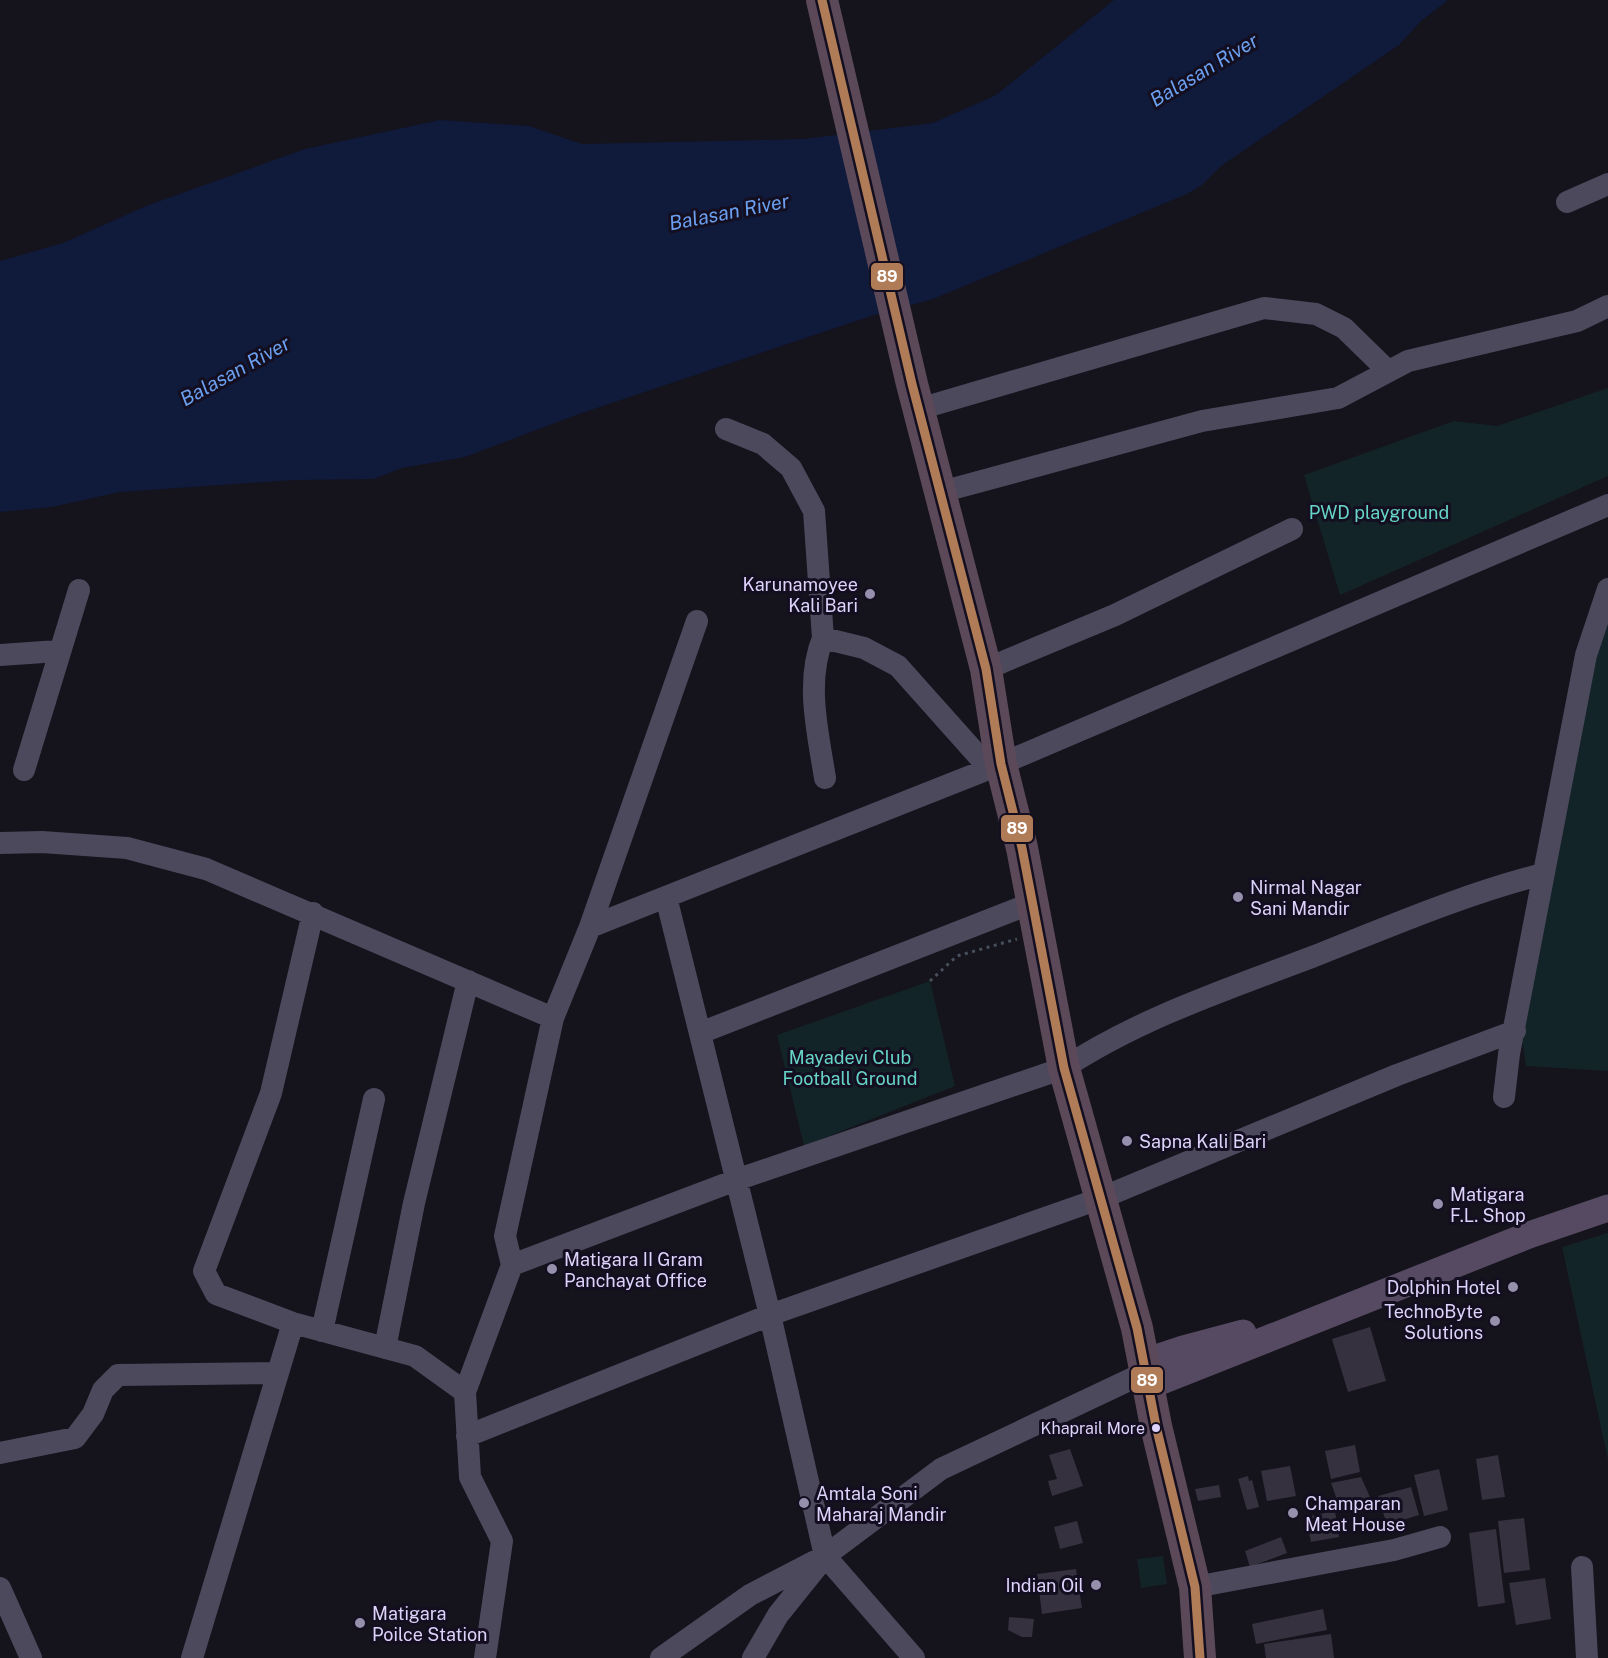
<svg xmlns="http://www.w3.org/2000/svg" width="1608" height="1658" viewBox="0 0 1608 1658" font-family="'Public Sans',sans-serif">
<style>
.green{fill:#132428}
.water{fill:#101a3b}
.building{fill:#35313e}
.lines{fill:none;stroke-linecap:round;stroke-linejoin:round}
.path{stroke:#474f5d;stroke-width:3;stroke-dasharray:3 4.5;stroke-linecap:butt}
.minor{stroke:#4c495d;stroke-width:22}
.major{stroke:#554a61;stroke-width:27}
.highway{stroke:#5b495a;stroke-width:32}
.bus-1-casing{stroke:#140f20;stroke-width:14}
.bus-1{stroke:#b07c57;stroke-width:9}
.poi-dot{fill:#9790ad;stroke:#140f20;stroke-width:2}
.bus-dot{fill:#ddd3fb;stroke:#140f20;stroke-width:2}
.labels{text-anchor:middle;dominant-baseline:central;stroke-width:6;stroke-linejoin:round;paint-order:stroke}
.bus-label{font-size:16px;fill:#ddd3fb;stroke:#140f20;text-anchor:end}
.park-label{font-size:18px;fill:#66d4c7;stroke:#140f20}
.poi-label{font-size:18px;fill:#ddd3fb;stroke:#140f20;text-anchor:start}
.water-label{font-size:20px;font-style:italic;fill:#6ba0f1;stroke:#140f20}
.line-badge{stroke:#140f20;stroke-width:2}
.badge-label{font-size:16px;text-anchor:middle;font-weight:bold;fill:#fff}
</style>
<rect width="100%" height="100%" fill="#15131c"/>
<!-- green -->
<path class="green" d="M1608 388V476L1340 595 1304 475 1454 421 1497 426Z
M1608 609V1071L1526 1066 1521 1033 1574 754Z
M930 981 955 1086 804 1146 777 1035Z
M1608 1233V1460L1562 1247Z
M1163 1556 1167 1584 1141 1588 1137 1559Z"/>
<!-- water -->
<path class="water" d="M1114 0H1448L1421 21 1399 45 1221 166 1202 185 1187 194 933 299 871 316 576 415 465 457 402 468 374 479 294 480 120 492 52 507 0 512V261L63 243 146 206 305 149 440 120 529 126 582 144 804 139 933 123 996 95Z"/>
<!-- building -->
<path class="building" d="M1370 1327 1386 1381 1348 1392 1332 1339Z
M1355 1445 1360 1472 1331 1479 1325 1451Z
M1070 1449 1083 1486 1052 1496 1048 1481 1057 1479 1049 1455Z
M1498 1455 1505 1497 1482 1500 1476 1459Z
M1290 1466 1296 1496 1267 1501 1261 1471Z
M1439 1469 1448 1510 1424 1516 1414 1475Z
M1248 1476 1249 1481 1252 1480 1259 1507 1247 1510 1238 1479Z
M1361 1477 1370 1497 1340 1508 1331 1483Z
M1219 1485 1221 1497 1198 1501 1195 1489Z
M1411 1487 1419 1515 1387 1525 1378 1496Z
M1335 1511 1339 1537 1311 1542 1306 1517Z
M1524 1518 1530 1570 1504 1573 1498 1521Z
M1077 1521 1083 1543 1060 1549 1054 1527Z
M1496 1529 1505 1603 1478 1607 1469 1533Z
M1281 1537 1287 1553 1250 1567 1245 1551Z
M1076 1569 1082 1608 1042 1614 1037 1574Z
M1545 1578 1551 1619 1516 1625 1509 1583Z
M1323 1609 1327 1630 1256 1644 1252 1624Z
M1009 1617 1034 1619 1032 1637H1022L1008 1630Z
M1331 1634 1334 1658H1266L1264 1644Z"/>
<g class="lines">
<!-- path -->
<path class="path" d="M930 981 957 956 1017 939"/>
<!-- minor -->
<path class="minor" d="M1567 202 1608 184
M919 409 1264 308 1316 314 1344 328 1388 371
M726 429 763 444 791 468 814 511 823 638 864 648 898 666 989 768
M941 492 1202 421 1338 398 1408 361 1577 321 1608 306
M823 638C805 682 818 733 825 778
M0 655 58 651
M986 669 1115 615 1292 529
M24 770 79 590
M0 843 42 842 127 848 206 869 553 1018
M666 897 770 1315 825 1556 914 1658
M313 913 271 1093 204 1271 216 1294 293 1323 415 1356 465 1392
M590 927 1001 764 1608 505
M700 1033 1032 903
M1504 1097 1509 1054 1586 655 1608 589
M512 1265 736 1180 1064 1068C1140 1018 1228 989 1312 957 1388 927 1464 894 1543 874
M322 1331 374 1099
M385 1348 414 1203 468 981
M467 1436 770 1315 1099 1199 1397 1075 1515 1031
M0 1453 75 1438 93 1414 103 1390 118 1375 278 1373
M1582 1567 1587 1658
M1195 1587 1394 1550 1440 1537
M0 1588 31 1658
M192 1658 293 1323
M485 1658 502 1541 470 1477 465 1392 512 1265 505 1236 553 1018 590 927 697 621
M661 1658 750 1595 825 1556 941 1469 1146 1372
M753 1658 778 1615 819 1564"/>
<!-- major -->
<path class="major" d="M1144 1362 1183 1349 1243 1333
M1149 1386 1529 1235 1608 1208"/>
<!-- highway -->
<path class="highway" d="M822 0 912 384 986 669 1001 764 1022 848 1064 1068 1137 1328 1156 1426 1195 1587 1200 1658"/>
<!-- bus-1 casing -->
<g class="bus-1-casing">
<path id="bus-1" d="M822 0 912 384 986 669 1001 764 1022 848 1064 1068 1137 1328 1156 1426 1195 1587 1200 1658"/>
</g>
<!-- bus-1 -->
<use href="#bus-1" class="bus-1"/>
</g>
<!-- markers -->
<g class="poi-dot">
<circle cx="870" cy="594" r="6"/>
<circle cx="1238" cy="897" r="6"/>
<circle cx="1127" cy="1141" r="6"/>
<circle cx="1438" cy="1204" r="6"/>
<circle cx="552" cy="1269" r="6"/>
<circle cx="1513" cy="1287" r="6"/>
<circle cx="1495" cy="1321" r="6"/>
<circle cx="804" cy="1503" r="6"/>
<circle cx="1293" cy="1513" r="6"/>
<circle cx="1096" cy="1585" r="6"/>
<circle cx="360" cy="1623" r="6"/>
</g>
<circle class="bus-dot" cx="1156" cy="1428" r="5"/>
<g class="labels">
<!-- bus labels -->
<g class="bus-label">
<text x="1145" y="1428">Khaprail More</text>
</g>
<!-- park labels -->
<g class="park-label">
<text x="1379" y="512">PWD playground</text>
<text x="850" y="1057">Mayadevi Club<tspan x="850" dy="21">Football Ground</tspan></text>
</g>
<!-- poi labels -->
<g class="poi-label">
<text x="858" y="584" text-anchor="end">Karunamoyee<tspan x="858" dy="21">Kali Bari</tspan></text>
<text x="1250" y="887">Nirmal Nagar<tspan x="1250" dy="21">Sani Mandir</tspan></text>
<text x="1139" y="1141">Sapna Kali Bari</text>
<text x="1450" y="1194">Matigara<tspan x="1450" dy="21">F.L. Shop</tspan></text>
<text x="564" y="1259">Matigara II Gram<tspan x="564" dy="21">Panchayat Office</tspan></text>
<text x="1501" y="1287" text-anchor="end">Dolphin Hotel</text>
<text x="1483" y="1311" text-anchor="end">TechnoByte<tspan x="1483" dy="21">Solutions</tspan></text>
<text x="816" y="1493">Amtala Soni<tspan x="816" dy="21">Maharaj Mandir</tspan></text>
<text x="1305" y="1503">Champaran<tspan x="1305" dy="21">Meat House</tspan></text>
<text x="1084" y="1585" text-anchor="end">Indian Oil</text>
<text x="372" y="1613">Matigara<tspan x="372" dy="21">Poilce Station</tspan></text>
</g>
<!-- water labels -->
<g class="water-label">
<text transform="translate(1204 70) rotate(-31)">Balasan River</text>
<text transform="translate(729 212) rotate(-11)">Balasan River</text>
<text transform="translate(235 371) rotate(-29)">Balasan River</text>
</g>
</g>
<g class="line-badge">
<rect x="870" y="262" width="34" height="29" rx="6" fill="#b07c57"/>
<rect x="1000" y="814" width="34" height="29" rx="6" fill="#b07c57"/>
<rect x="1130" y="1366" width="34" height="28" rx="6" fill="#b07c57"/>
</g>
<g class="badge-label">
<text x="887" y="282">89</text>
<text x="1017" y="834">89</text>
<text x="1147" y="1386">89</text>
</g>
</svg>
